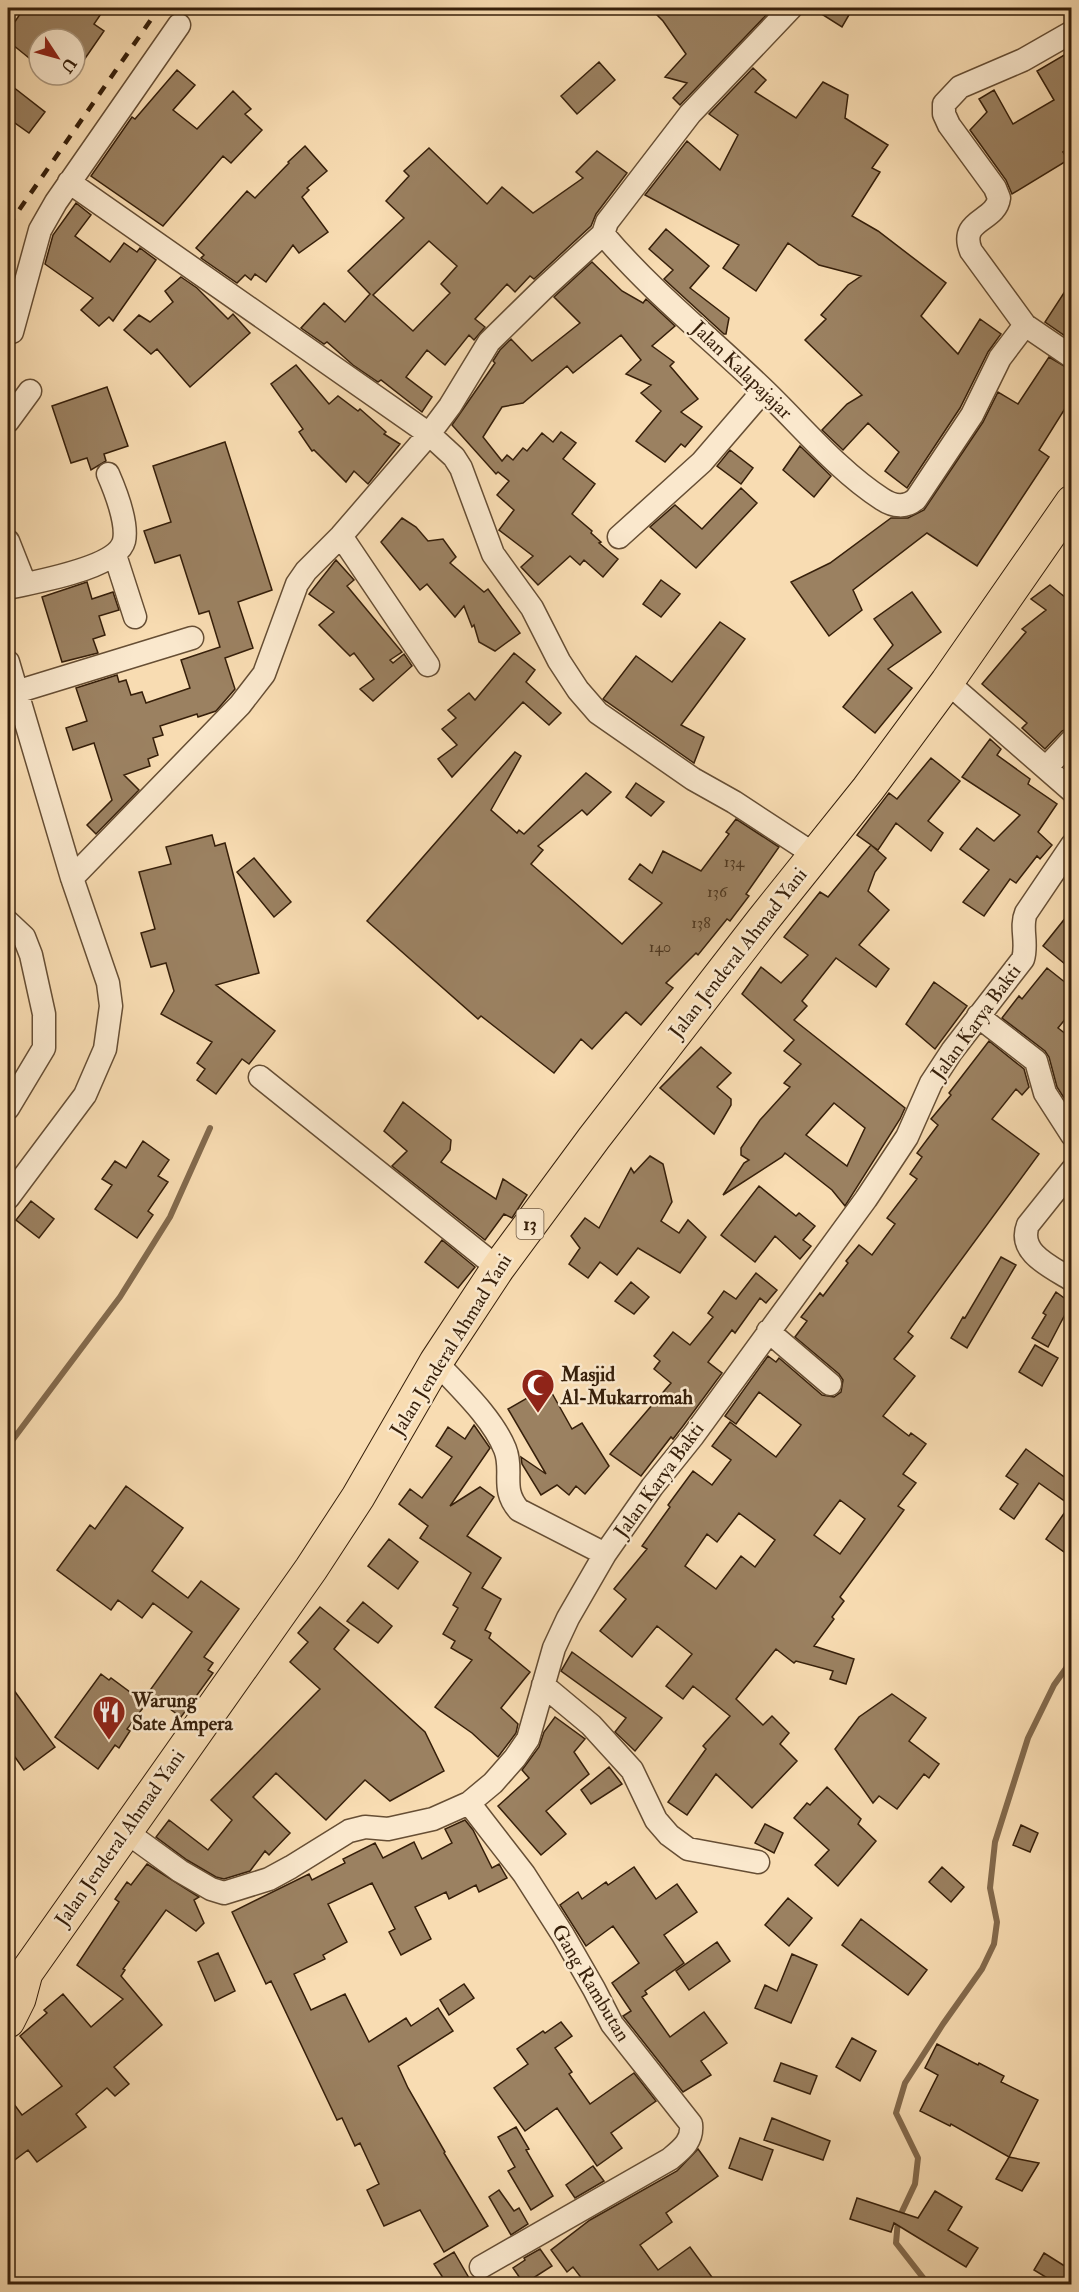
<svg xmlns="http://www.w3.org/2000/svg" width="1079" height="2292" viewBox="0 0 1079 2292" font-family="'IM FELL Double Pica',serif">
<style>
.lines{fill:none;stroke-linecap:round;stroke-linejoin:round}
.stream{stroke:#836a4d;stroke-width:6}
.building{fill:#9b8161;stroke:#361f0a;stroke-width:1.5;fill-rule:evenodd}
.minor-casing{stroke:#664e34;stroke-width:25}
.highway-casing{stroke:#361f0a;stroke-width:35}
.minor{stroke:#fae8cd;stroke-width:22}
.highway{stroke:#f8dcb2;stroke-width:33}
.rail{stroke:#361f0a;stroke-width:4.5;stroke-dasharray:10 10;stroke-linecap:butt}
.labels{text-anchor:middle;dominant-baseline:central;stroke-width:5;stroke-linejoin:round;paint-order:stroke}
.number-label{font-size:16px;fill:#4f3820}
.shield{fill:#fae8cd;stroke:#715b44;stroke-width:1.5}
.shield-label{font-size:18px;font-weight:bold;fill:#361f0a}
.street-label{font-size:20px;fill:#361f0a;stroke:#fae8cd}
.poi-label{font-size:20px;font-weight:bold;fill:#361f0a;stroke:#fae8cd;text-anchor:start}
</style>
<rect width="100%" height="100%" fill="#f8dcb2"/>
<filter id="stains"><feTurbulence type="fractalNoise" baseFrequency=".00333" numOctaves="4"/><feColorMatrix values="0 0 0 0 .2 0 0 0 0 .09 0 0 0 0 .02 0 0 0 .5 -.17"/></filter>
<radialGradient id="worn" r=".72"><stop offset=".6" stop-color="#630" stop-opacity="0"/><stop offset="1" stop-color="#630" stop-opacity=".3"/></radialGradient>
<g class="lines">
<!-- stream -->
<path class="stream" d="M8 1446 120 1297 170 1217 210 1128
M928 2284 896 2243 898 2220 915 2184 918 2158 896 2113 905 2083 943 2024 982 1969 994 1944 997 1922 990 1888 995 1842 1028 1738 1054 1685 1072 1660"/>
</g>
<!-- building -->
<path class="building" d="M24 8H105L94 24 104 31 75 73V39H39V66L8 41V32Z
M650 8H773L680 105 673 98 687 83 665 77 686 54 663 21Z
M812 8H853L842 27Z
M1071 51V146L1063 152 1068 160 1012 194 1006 180 970 130 987 112 979 99 994 90 1013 124 1054 100 1037 71Z
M599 62 615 80 577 114 561 96Z
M753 68 766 80 755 92 796 118 823 82 848 95 845 118 888 145 872 168 880 172 852 216 878 231 946 283 921 316 958 354 980 319 1001 334 988 352 960 408 907 488 885 471 899 452 868 423 843 450 822 430 847 404 862 395 805 340 826 319 821 315 848 285 861 276 819 265 788 243 756 291 723 268 739 245 645 195 687 141 720 170 738 135 709 114Z
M177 70 195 85 173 110 197 129 233 91 251 109 245 114 262 130 231 163 223 156 163 226 91 176 132 117 135 119Z
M8 83 45 112 29 133 8 118Z
M305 146 327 171 307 188 309 190 302 197 328 232 299 253 293 245 266 282 255 274 251 280 245 275 237 283 201 258 204 255 196 248 247 191 255 198 289 163 288 162Z
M429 148 487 204 502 187 533 213 583 178 576 172 597 151 627 173 596 214 591 226 534 279 530 276 515 292 507 284 475 319 485 327 474 340 469 335 445 365 427 350 406 377 432 397 422 412 381 380 378 382 353 365 327 342 324 344 301 328 324 303 345 322 370 294 348 271 404 218 386 201 409 176 404 171ZM429 241 457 266 441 284 450 293 413 331 373 295Z
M76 203 91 215 75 236 110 262 124 243 137 252 140 248 156 260 113 321 109 317 99 326 81 310 93 298 45 264 53 235Z
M666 229 709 266 690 288 729 318 726 334H724L664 279 673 270 649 249Z
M592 262 622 291 643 303 646 299 675 326 652 346 674 362 670 366 698 399 681 412 702 427 685 447 681 444 665 462 636 441 661 411 641 393 651 385 626 374 641 360 621 335 573 373 567 366 523 403 502 407 483 437 502 461 507 455 513 460 523 448 527 451 542 433 553 442 561 432 576 443 563 459 595 484 572 514 592 531 591 533 601 542 599 543 618 559 603 577 584 560 580 565 570 556 538 585 521 567 533 556 499 530 514 510 497 495 509 481 498 472 496 474 452 425 495 363 493 361 500 350 511 339 532 361 580 323 554 297Z
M181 277 197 288 228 319 233 314 250 333 190 387 157 349 151 354 124 330 139 315 150 322 173 302 165 291Z
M1071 282V340L1045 322Z
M1049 357 1071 370V399L1039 450 1049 457 977 566 927 533 853 590 862 610 829 636 791 582 830 563 891 518H908L924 510 983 422 998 392 1018 404Z
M296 365 329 404 338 396 358 411 360 409 386 432 384 434 400 444 368 484 354 471 346 482 314 450 312 451 299 432 303 429 271 384Z
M107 387 128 446 104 454 106 461 91 470 87 458 71 463 52 406Z
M225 442 272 590 238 602 253 648 225 658 235 689 216 711 198 717 197 714 160 726 163 735 153 738 158 755 148 759 150 766 124 775 139 790 96 834 87 825 112 800 94 743 73 750 66 728 87 721 76 688 117 675 119 682 126 680 131 695 142 692 146 703 190 688 181 660 220 647 209 611 199 614 180 555 155 563 144 531 171 522 153 466Z
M800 446 831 476 814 497 783 470Z
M730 450 753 468 741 484 717 466Z
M741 488 757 503 696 568 650 527 675 505 702 529Z
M402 518 416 527 428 541 443 539 456 557 450 563 484 592 488 589 520 633 495 651 479 642 474 625 472 627 464 606 455 617 427 584 420 590 381 542Z
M336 560 354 580 347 586 402 652 390 660 393 663 404 654 412 666 373 701 360 689 374 679 354 653 350 656 319 625 334 612 309 594Z
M661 580 680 594 661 617 643 604Z
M87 582 92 599 113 592 119 610 99 616 105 635 93 639 98 653 62 662 42 597Z
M1050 585 1071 602V727L1062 731 1045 749 1022 728 1027 723 982 684 1026 632 1022 629 1046 610 1031 599Z
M912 592 941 632 888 669 912 688 875 733 843 707 893 645 874 619Z
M720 622 745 639 681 725 704 737 694 763 603 699 636 656 672 682Z
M514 653 535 670 526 682 561 713 549 725 523 702 452 777 438 759 457 745 442 729 456 718 448 710 469 693 475 700Z
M990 739 1001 749 997 755 1030 779 1028 784 1057 804 1038 832 1052 845 1040 859 1037 856 1016 883 1010 879 984 916 963 902 989 870 960 849 977 828 994 841 1020 815 962 777Z
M515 752 521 756 491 810 517 833 519 830 524 834 586 773 611 792 587 815 582 810 538 846 543 850 531 864 622 944 662 903 629 879 640 864 652 873 663 851 701 871 729 834 726 832 736 819 779 847 746 894 749 896 730 921 727 919 698 955 696 953 666 983 673 988 641 1025 626 1012 592 1049 581 1039 554 1073 481 1016 478 1019 367 921Z
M931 758 960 781 928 821 943 833 931 851 896 823 878 850 871 845 886 858 875 872 868 891 889 910 859 945 889 969 876 987 836 958 802 1001 807 1006 794 1020 905 1108 900 1119 845 1206 832 1190 785 1153 782 1157 723 1195 744 1163 749 1160 741 1155V1148L760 1120 790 1087 784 1083 801 1064 784 1051 794 1040 742 994 761 967 781 983 808 955 784 937 820 892 828 897 871 845 857 835 889 793 897 799ZM834 1103 865 1128 847 1166 806 1135Z
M636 783 664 802 651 816 626 797Z
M212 835 215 846 225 843 259 973 216 985 275 1031 249 1064 242 1059 216 1094 197 1080 205 1069 197 1063 212 1042 161 1014 174 991 166 963 151 967 141 933 155 929 139 872 171 864 166 847Z
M254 858 291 902 274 917 237 872Z
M1071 911V969L1043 946Z
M1047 968 1071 987V1012L1058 1028 1067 1035 1066 1037 1071 1043V1109L1057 1087 1049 1057 1045 1051 1002 1018 1019 996 1022 999Z
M934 982 967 1006 935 1049 906 1024Z
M989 1041 1024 1069 1029 1087 1022 1095 1016 1089 992 1119 1039 1154 908 1332 913 1336 894 1359 915 1376 883 1416 909 1436 911 1433 926 1444 903 1474 916 1483 898 1506 904 1510 840 1597 844 1601 832 1617 834 1619 814 1646 854 1659 846 1684 830 1679 833 1671 796 1661 794 1663 776 1649 736 1699 763 1725 772 1716 789 1733 780 1744 797 1761 752 1808 716 1774 687 1815 668 1802 706 1749 703 1746 730 1716 693 1686 683 1699 666 1686 692 1654 657 1626 632 1657 600 1631 626 1599 614 1589 647 1549 642 1546 670 1507 668 1505 693 1471 712 1485 731 1460 712 1446 730 1422 776 1457 801 1425 759 1392 736 1424 725 1416 768 1356 776 1362 779 1358 822 1395 834 1397 841 1392 843 1380 839 1374 795 1337 807 1321 801 1317 820 1293 823 1296 848 1263 846 1261 859 1245 872 1255 895 1224 887 1218 917 1179 910 1174 922 1157 917 1153 938 1125 931 1119 951 1095 949 1093ZM840 1500 865 1519 840 1554 814 1535ZM739 1513 775 1540 755 1567 741 1556 716 1589 685 1566 707 1534 717 1542Z
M701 1047 731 1073 717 1087 731 1099V1105L714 1134 660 1088Z
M403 1102 451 1140 450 1150 441 1162 496 1199 503 1179 527 1195 512 1218 504 1214 485 1240 392 1166 407 1151 384 1131Z
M143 1141 169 1160 158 1176 168 1182 148 1211 153 1215 137 1238 95 1209 112 1185 102 1179 115 1161 126 1168Z
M650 1156 663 1164 672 1202 661 1221 679 1233 688 1220 706 1237 680 1273 638 1248 617 1275 600 1262 588 1278 569 1264 580 1248 571 1236 585 1218 599 1228 631 1168 634 1173Z
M759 1186 796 1216 799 1213 815 1226 803 1240 811 1246 800 1259 775 1236 755 1262 721 1235Z
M31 1201 54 1219 39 1238 16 1220Z
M442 1240 475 1267 458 1288 425 1262Z
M1001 1257 1016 1265 967 1348 951 1338 963 1317 965 1318Z
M756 1273 777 1290 766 1303 760 1298 735 1333 732 1330 708 1362 722 1373 683 1426 673 1439 671 1437 641 1476 610 1454 671 1383 654 1369 660 1361 654 1356 673 1332 690 1345 713 1317 708 1313 724 1291 736 1299Z
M631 1282 649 1297 634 1314 615 1301Z
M1056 1292 1071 1303 1048 1347 1032 1338 1046 1315 1043 1313Z
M1035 1345 1058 1358 1042 1386 1019 1372Z
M548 1386 572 1429 582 1423 609 1466 585 1494 576 1486 569 1495 557 1485 541 1495 522 1464 521 1457 546 1474 508 1409Z
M474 1425 490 1448 450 1506 480 1487 494 1497 467 1536 501 1558 482 1588 501 1599 485 1630 491 1633 489 1638 530 1672 501 1708 518 1724 516 1733 498 1757 472 1733 435 1707 472 1660 451 1648 455 1641 443 1634 458 1608 453 1605 471 1573 420 1538 428 1526 399 1504 410 1489 422 1498 452 1457 436 1446 448 1427 465 1439Z
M1026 1449 1071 1482V1542L1064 1552 1046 1539 1070 1505 1039 1483 1014 1519 1000 1509 1018 1484 1006 1476Z
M126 1486 183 1528 152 1571 188 1598 201 1581 239 1609 204 1657 213 1663 208 1670 213 1673 181 1717 148 1693 192 1632 153 1603 142 1618 118 1600 111 1610 57 1570 90 1525 95 1529Z
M389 1539 418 1562 398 1589 368 1566Z
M363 1602 392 1626 378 1643 347 1621Z
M320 1607 349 1630 334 1649 425 1732 444 1771 390 1801 365 1780 326 1820 276 1773 253 1797 290 1833 269 1855 265 1851 250 1871 224 1879 216 1877 187 1860 156 1837 169 1820 208 1850 232 1820 211 1800 320 1689 290 1662 308 1642 298 1633Z
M572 1652 662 1718 635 1751 615 1732 626 1718 561 1671Z
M101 1674 109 1680 111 1678 146 1704 127 1729 130 1731 119 1748 115 1745 98 1769 55 1737Z
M8 1682 55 1747 24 1770 8 1747Z
M892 1694 926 1718 909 1741 939 1764 929 1778 924 1774 897 1809 879 1796 873 1803 835 1749 859 1717Z
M555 1717 585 1739 574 1752 589 1774 546 1811 566 1834 541 1855 498 1806 529 1778 522 1770 539 1747 544 1732Z
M609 1767 622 1784 591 1804 581 1790Z
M827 1787 861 1819 858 1824 876 1841 838 1886 815 1865 829 1850 794 1818 807 1803 810 1805Z
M465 1820 473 1830 492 1868 499 1864 507 1878 479 1892 476 1885 449 1899 446 1892 415 1907 431 1939 401 1955 389 1932 395 1929 372 1883 328 1904 347 1942 323 1955 325 1959 294 1974 311 2010 345 1994 369 2042 406 2018 411 2026 438 2008 453 2031 398 2066 408 2088 445 2152 444 2153 488 2226 444 2252 420 2210 384 2226 367 2190 379 2184 360 2143 355 2146 342 2118 337 2120 271 1981 266 1984 232 1912 309 1874 312 1880 345 1863 343 1859 375 1843 383 1858 414 1842 422 1859 452 1843 445 1829Z
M765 1824 783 1833 774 1853 755 1843Z
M1021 1825 1038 1833 1030 1852 1013 1845Z
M147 1864 199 1897 194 1900 204 1923 196 1931 166 1910 123 1969 125 1970 121 1976 162 2025 114 2067 129 2084 115 2096 107 2088 76 2114 86 2127 37 2162 28 2150 8 2165V2096L22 2115 62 2086 20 2036 47 2013 44 2010 63 1994 91 2027 123 1999 77 1965 119 1902 115 1899 127 1882 131 1885Z
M634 1867 656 1899 677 1884 697 1912 664 1935 684 1963 645 1991 647 1994 642 1997 670 2037 704 2012 727 2043 701 2061 711 2075 683 2092 623 2016 631 2011 612 1983 639 1963 613 1926 586 1946 560 1905 578 1892 582 1899 606 1882 608 1885Z
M942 1867 964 1887 951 1902 929 1882Z
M788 1898 812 1918 789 1946 765 1925Z
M861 1919 927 1970 908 1995 842 1945Z
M717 1942 730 1961 689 1990 676 1971Z
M218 1953 235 1991 215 2001 198 1962Z
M792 1954 817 1965 791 2023 755 2008 765 1985 777 1991Z
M464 1984 474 1998 449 2015 440 2000Z
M561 2022 572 2036 555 2048 572 2072 569 2074 590 2104 634 2073 656 2101 611 2133 622 2148 597 2166 557 2108 525 2131 494 2088 528 2064 517 2049 543 2031 545 2033Z
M852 2038 876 2051 860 2081 836 2067Z
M937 2044 978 2065 979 2063 1004 2076 1001 2082 1038 2100 1009 2157 951 2124 950 2126 920 2111 938 2075 925 2068Z
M781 2063 817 2076 810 2094 774 2081Z
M772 2118 830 2141 823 2160 764 2140Z
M516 2127 529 2149 526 2150 553 2196 531 2210 508 2171 515 2167 498 2137Z
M740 2138 773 2150 762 2180 729 2168Z
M698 2149 718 2176 666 2213 672 2222 640 2245 658 2270 690 2247 717 2284H586L573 2267 567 2272 551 2250 590 2220 677 2171Z
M1009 2157 1039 2163 1022 2191 996 2179Z
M593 2166 604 2181 575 2198 566 2185Z
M499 2190 514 2211 519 2208 528 2224 511 2235 489 2197Z
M935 2191 962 2207 948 2230 978 2248 966 2267 894 2223 891 2232 850 2219 857 2198 918 2218Z
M540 2249 552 2266 524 2284 513 2268 525 2260 524 2258Z
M454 2252 469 2278 458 2284H447L434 2264Z
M1044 2253 1071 2270V2277L1067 2284H1057L1034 2270Z"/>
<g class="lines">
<!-- minor casing -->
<g class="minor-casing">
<path id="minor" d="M791 8 690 114 614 213 607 222 603 234C650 290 709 337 761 387 800 424 837 470 882 499 894 507 906 508 916 499L972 415 1000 358 1025 325 1072 357
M69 182 429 434 454 457 461 468 493 554 532 608 559 661 578 690 598 713 693 779 734 802 815 855
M1025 325 971 251C958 219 996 222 999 198L995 188 949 125 944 114V104L960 87 1023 60 1072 32
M12 332 40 230 56 202 179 25
M8 421 30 391
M341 536 428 665
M619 537 702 462 764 390
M8 541 25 584
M115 555 135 617
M8 588C33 582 117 569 124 541 128 523 115 490 108 474
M8 662 72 878 108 983 111 1006 105 1049 85 1095 8 1198
M947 682 1072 791
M16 692 192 638
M1046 768 1072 740
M72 878 240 705 264 674 297 584 306 571 341 536 429 434 450 406 489 342 543 289 603 234
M8 922 24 937 31 955 44 1014V1048L8 1108
M978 1016 1036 1061 1045 1093 1072 1135
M260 1077 498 1268
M1072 1170 1028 1225C1017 1253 1052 1267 1072 1280
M768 1331 830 1384
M436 1362C459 1387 492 1417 505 1449 514 1471 500 1489 519 1510L605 1554
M543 1685 591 1725 632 1770 656 1820 669 1835 688 1849 758 1862
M469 1803 524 1874 563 1935 594 1989 612 2024 691 2124C693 2141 682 2149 670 2159L481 2267
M125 1831 180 1871 211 1889 224 1893 269 1879 291 1867 349 1831 365 1827 388 1829 433 1819 469 1803 493 1783 515 1758 528 1739 554 1648 568 1618 605 1554 652 1487 693 1436 866 1199 907 1137 931 1083 952 1051 1023 959C1028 943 1020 927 1026 913L1072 845"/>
</g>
<!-- highway casing -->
<g class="highway-casing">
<path id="highway" d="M8 2021 19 1999 26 1973 311 1569 358 1497 436 1362 498 1268 594 1138 763 920 868 789 947 682 1072 502"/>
</g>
<!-- minor -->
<use href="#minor" class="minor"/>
<!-- highway -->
<use href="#highway" class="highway"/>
<!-- rail -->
<path class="rail" d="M8 226 159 8"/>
</g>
<!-- icons -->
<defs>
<g id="mosque-pin" transform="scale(1.725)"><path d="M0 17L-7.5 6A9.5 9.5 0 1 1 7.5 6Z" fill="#8f2418" stroke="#fae8cd"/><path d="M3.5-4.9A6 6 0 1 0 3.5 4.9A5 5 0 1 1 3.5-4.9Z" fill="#fff"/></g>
<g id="restaurant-pin" transform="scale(1.725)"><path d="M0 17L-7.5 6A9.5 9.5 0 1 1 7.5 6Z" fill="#8f2418" stroke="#fae8cd"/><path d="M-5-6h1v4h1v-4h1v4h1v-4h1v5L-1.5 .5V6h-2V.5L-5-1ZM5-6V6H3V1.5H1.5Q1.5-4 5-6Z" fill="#fff"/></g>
</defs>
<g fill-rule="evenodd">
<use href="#mosque-pin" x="538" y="1385"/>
<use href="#restaurant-pin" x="109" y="1712"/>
</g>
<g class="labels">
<!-- number labels -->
<g class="number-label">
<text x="734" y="862">134</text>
<text x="717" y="892">136</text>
<text x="701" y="923">138</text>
<text x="660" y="947">140</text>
</g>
<!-- shield labels -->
<rect class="shield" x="516.5" y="1209" width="27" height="30" rx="4.5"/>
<g class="shield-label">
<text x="530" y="1224">13</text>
</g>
<!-- street labels -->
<g class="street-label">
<text transform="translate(742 370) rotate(44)">Jalan Kalapajajar</text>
<text transform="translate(738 953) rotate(-52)">Jalan Jenderal Ahmad Yani</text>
<text transform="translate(976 1022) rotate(-54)">Jalan Karya Bakti</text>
<text transform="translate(451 1345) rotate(-58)">Jalan Jenderal Ahmad Yani</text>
<text transform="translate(659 1480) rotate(-54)">Jalan Karya Bakti</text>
<text transform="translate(120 1838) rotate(-55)">Jalan Jenderal Ahmad Yani</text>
<text transform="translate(591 1983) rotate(59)">Gang Rambutan</text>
</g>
<!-- poi labels -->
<g class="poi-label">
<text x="561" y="1374">Masjid<tspan x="561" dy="23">Al-Mukarromah</tspan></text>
<text x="132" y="1700">Warung<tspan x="132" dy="23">Sate Ampera</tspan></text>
</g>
</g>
<!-- margin -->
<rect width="1079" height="2292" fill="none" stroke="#f8dcb2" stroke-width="30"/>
<rect x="9" y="9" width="1061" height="2274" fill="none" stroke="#361f0a" stroke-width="3"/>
<rect x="15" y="15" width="1049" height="2262" fill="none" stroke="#361f0a" stroke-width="1.5"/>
<!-- north arrow -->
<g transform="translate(57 57) rotate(126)"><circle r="28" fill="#fae8cd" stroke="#ac987f" stroke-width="1.5"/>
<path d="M0-4.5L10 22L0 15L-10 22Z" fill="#8f2418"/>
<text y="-9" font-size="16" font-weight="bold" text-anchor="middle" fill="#361f0a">U</text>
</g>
<rect width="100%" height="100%" filter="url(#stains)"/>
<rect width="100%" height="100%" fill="url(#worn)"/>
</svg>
